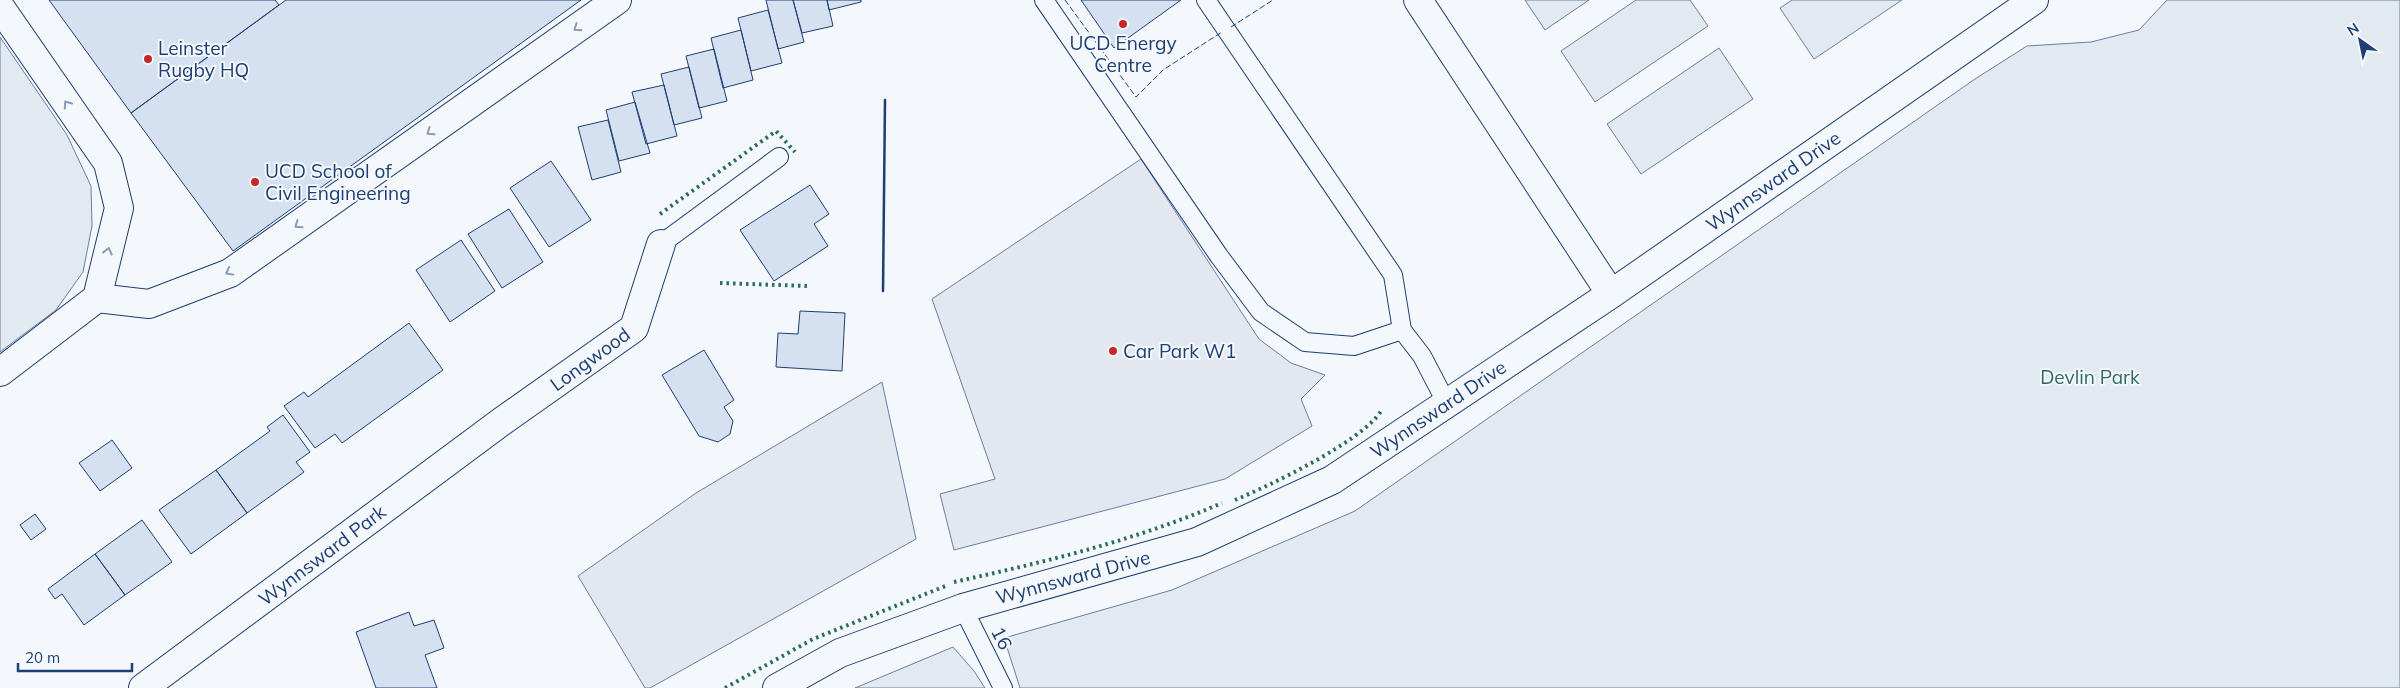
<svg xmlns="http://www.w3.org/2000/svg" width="2400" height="688" viewBox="0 0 2400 688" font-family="Mulish,sans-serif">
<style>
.green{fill:#e3e9f0;stroke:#687fa3}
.parking{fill:#e3e8f0;stroke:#687fa3}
.building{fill:#d5e0f0;stroke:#1d3f73}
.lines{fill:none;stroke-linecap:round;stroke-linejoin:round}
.service-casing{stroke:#1d3f73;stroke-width:20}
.minor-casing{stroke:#1d3f73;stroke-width:30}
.service{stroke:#f4f7fb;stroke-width:18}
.minor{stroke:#f4f7fb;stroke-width:28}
.hedge{stroke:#2c6c60;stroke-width:4;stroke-dasharray:2.5 4;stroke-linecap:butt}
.fence{stroke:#1d3f73;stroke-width:1;stroke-dasharray:6 2.5;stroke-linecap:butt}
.wall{stroke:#1d3f73;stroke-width:2.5}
.oneway{stroke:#889bb7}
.poi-dot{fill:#c62828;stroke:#f4f7fb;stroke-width:2}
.labels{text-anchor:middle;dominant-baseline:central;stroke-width:4;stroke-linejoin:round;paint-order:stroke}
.poi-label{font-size:19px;fill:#1d3f73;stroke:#f4f7fb;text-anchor:start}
.street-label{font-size:19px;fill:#1d3f73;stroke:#f4f7fb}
.park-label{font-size:19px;fill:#2c6c60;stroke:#f4f7fb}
</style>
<rect width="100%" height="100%" fill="#f4f7fb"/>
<!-- green -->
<path class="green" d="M1525 0H1589L1545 30Z
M1636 0H1690L1708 26 1595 102 1561 51Z
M1792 0H1902L1814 59 1780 8Z
M2167 0H2400V688H1020L1004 638 1172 590 1355 511 1975 79 2027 46 2091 42 2139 30Z
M0 37 67 135 91 186 92 226 83 272 56 310 0 352Z
M1719 48 1753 99 1641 174 1607 124Z
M953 647 974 671 985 688H855Z"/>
<!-- parking -->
<path class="parking" d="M1141 159 1259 339 1291 363 1325 375 1301 399 1312 426 1225 479 954 550 940 494 995 479 932 299Z
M882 382 916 539 650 688H645L578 576 696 493Z"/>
<!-- building -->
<path class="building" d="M49 0H275L279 5 131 113Z
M286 0H581L233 251 131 113Z
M766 0H793L804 42 778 49Z
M793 0H827L833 26 802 33Z
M827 0H861V2L829 10Z
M1081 0H1181L1114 48Z
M768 10 782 63 751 71 738 18Z
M741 30 753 80 723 88 711 38Z
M714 49 727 101 699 108 686 56Z
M689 67 702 118 674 125 661 74Z
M664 85 677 136 646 144 632 92Z
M635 102 650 153 619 161 606 110Z
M608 120 621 172 592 180 578 127Z
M551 161 591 220 549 247 510 188Z
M810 185 829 214 814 224 828 246 774 281 740 230Z
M509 209 543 262 502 288 468 234Z
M461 240 495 291 450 322 416 270Z
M800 311 845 313 842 371 776 367 778 333 798 334Z
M409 323 443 370 342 443 335 434 315 448 284 406 304 392 308 397Z
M704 350 734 400 724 407 733 421 730 434 718 442 699 436 662 375Z
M283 415 310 452 296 462 304 472 247 513 216 470 270 431 267 427Z
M112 440 132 468 100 491 79 463Z
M216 470 247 513 191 554 159 510Z
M35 514 46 529 31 540 20 525Z
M142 520 172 562 125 595 95 554Z
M95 554 125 595 84 625 62 594 55 599 48 589Z
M409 612 414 626 434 620 444 648 425 655 437 688H376L356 632Z"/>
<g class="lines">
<!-- service casing -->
<g class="service-casing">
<path id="service" d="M1044 0 1219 256 1261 312 1305 342 1354 346 1402 330
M1206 0 1393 275 1402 330 1422 356 1447 404
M661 244 779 157
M963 608 1003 688"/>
</g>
<!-- minor casing -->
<g class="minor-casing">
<path id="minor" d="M1418 0 1611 294
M0 7 108 163 119 208 97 298 0 372
M97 298 149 304 230 273 617 0
M143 688 501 422 634 328 661 244
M777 688 840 653 963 608 1197 542 1332 480 1611 294 2034 0"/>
</g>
<!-- service -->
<use href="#service" class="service"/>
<!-- minor -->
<use href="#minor" class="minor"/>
<!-- hedge -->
<path class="hedge" d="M660 214 776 131 795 152
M720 283 807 286
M1235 500C1269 486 1363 441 1381 411
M954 582C1045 562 1137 540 1222 503
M725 688 813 639 948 585"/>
<!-- fence -->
<path class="fence" d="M1065 0 1136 97 1163 70 1222 32
M1231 27 1273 0"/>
<!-- wall -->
<path class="wall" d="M883 291 885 100"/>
</g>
<!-- one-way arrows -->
<defs><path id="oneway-chevron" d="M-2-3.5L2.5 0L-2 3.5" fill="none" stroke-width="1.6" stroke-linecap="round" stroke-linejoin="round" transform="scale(1.25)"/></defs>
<g class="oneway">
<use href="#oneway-chevron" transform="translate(577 28) rotate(145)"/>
<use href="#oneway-chevron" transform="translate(67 104) rotate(-125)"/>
<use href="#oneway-chevron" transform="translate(430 132) rotate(145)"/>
<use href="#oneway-chevron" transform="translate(298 225) rotate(145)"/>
<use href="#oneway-chevron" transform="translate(108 251) rotate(-76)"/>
<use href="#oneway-chevron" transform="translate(229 272) rotate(151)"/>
</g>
<!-- markers -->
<g class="poi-dot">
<circle cx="1123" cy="24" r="5"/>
<circle cx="148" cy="59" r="5"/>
<circle cx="255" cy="182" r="5"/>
<circle cx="1113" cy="351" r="5"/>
</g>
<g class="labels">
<!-- poi labels -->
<g class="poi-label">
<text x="1123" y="43" text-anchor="middle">UCD Energy<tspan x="1123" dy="22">Centre</tspan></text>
<text x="158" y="48">Leinster<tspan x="158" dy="22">Rugby HQ</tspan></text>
<text x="265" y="171">UCD School of<tspan x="265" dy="22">Civil Engineering</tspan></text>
<text x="1123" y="351">Car Park W1</text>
</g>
<!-- street labels -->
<g class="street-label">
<text transform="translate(1773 181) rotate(-35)">Wynnsward Drive</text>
<text transform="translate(590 359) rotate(-36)">Longwood</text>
<text transform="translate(1438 409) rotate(-34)">Wynnsward Drive</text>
<text transform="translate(322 555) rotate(-37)">Wynnsward Park</text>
<text transform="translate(1073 577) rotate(-15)">Wynnsward Drive</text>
<text transform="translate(1002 638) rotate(63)">16</text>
</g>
<!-- park labels -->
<g class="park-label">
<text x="2090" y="377">Devlin Park</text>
</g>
</g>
<!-- north arrow -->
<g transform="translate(2360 40) rotate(327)" stroke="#f4f7fb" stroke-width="4" paint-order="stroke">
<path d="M0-4L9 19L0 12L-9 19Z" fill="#1d3f73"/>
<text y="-8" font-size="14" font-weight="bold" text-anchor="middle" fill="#1d3f73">N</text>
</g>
<!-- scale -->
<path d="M18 663v8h114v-8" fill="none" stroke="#1d3f73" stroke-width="2.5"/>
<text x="25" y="663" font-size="15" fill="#1d3f73" stroke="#f4f7fb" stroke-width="4" paint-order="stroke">20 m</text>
</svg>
